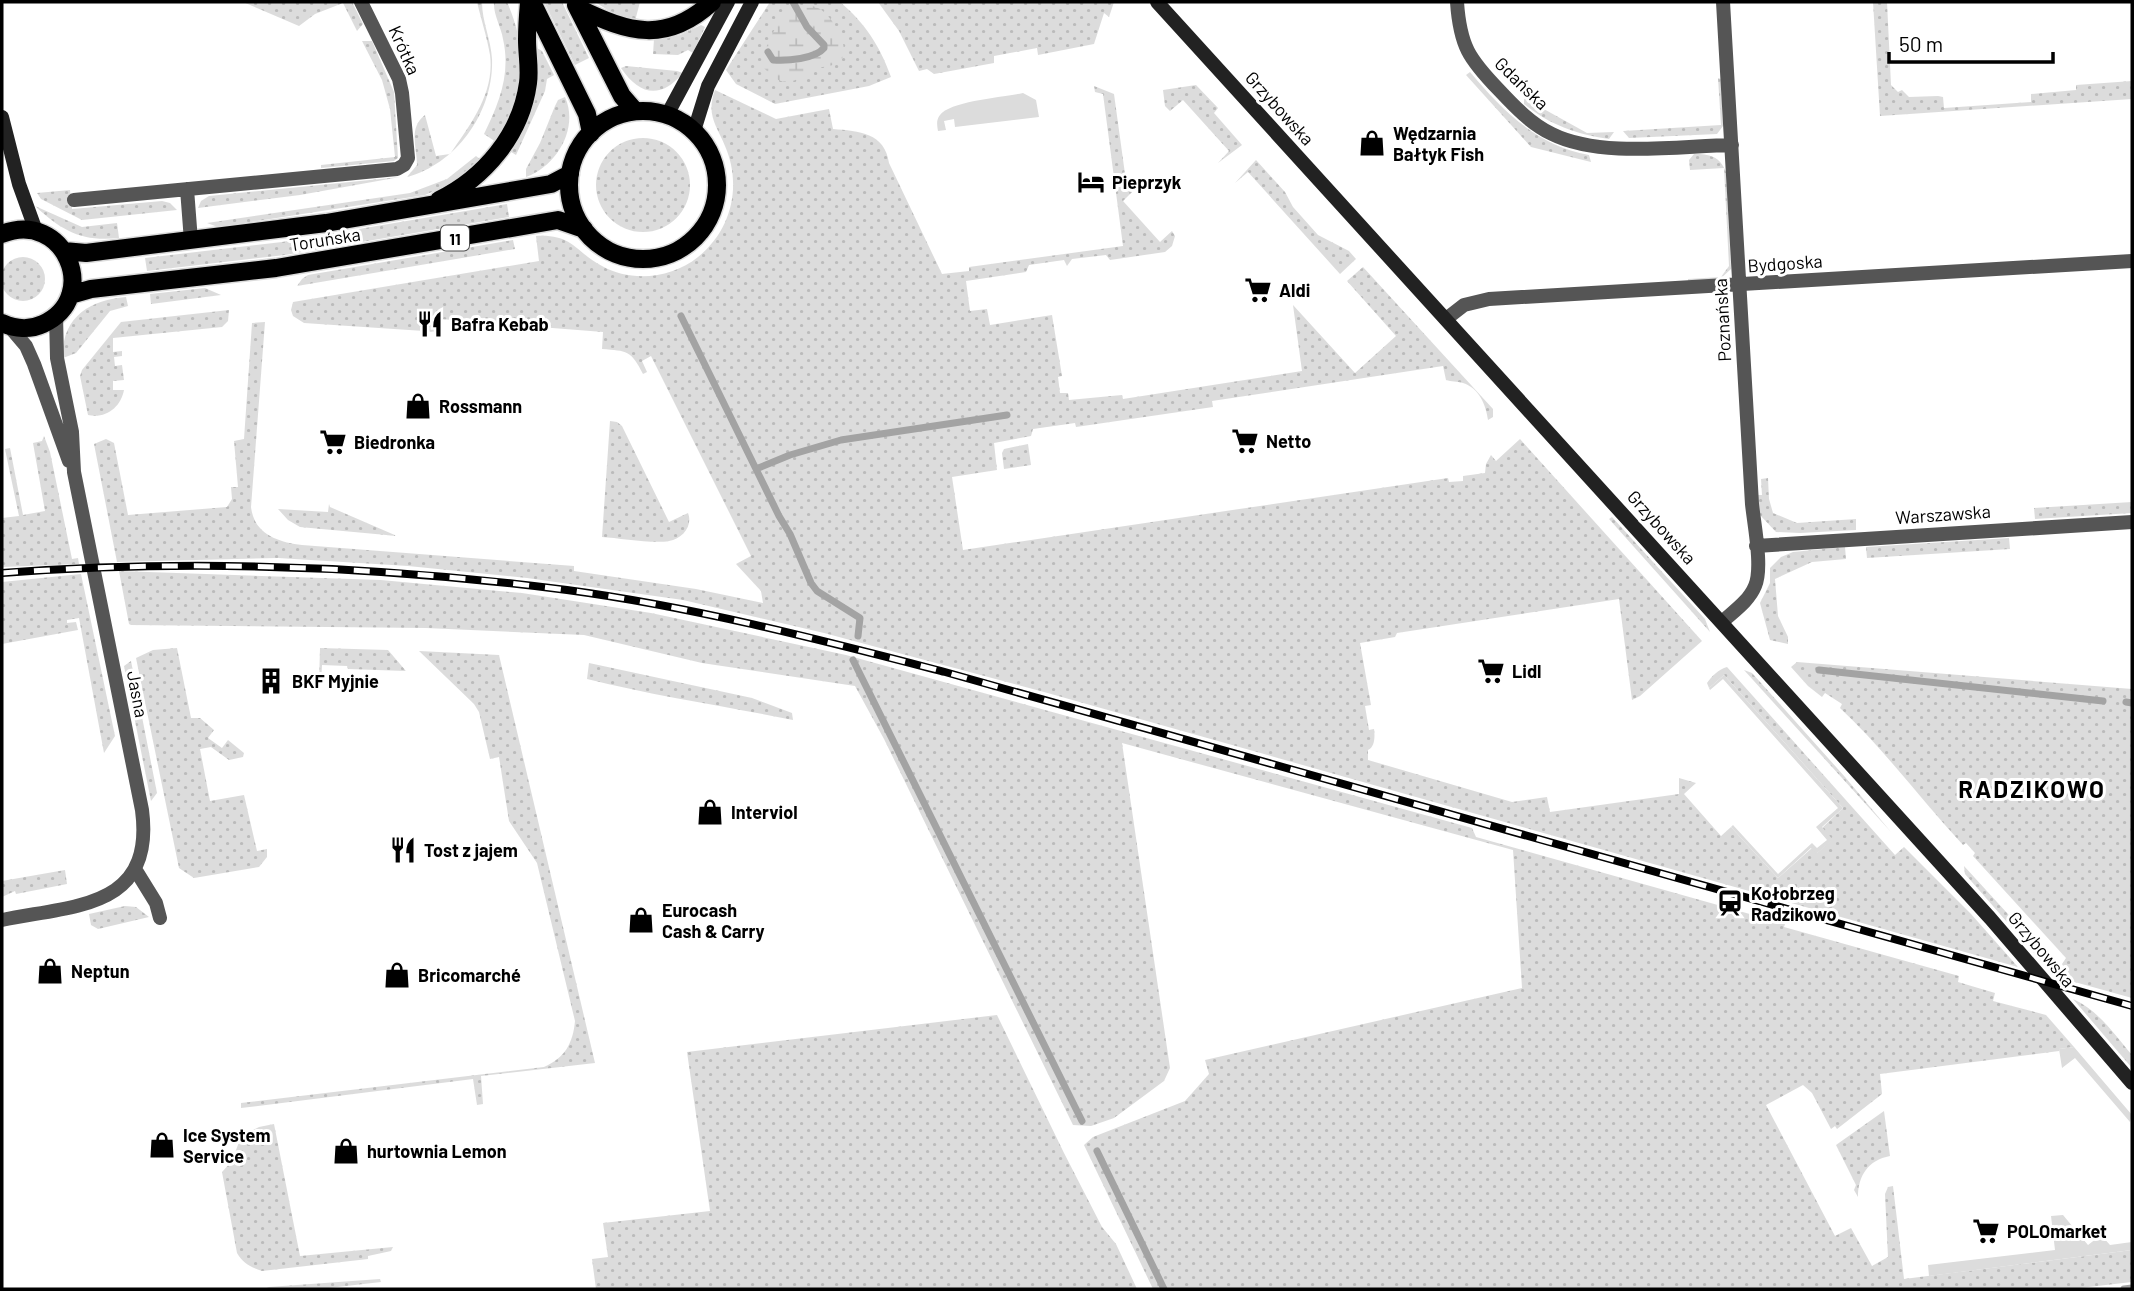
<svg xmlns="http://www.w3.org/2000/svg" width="2134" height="1291" viewBox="0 0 2134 1291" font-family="Barlow,sans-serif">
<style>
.grass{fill:url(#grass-dots)}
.wetland{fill:url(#wetland-marsh)}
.garden{fill:#dcdcdc}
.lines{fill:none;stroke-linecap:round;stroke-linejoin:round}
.stream{stroke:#a3a3a3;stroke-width:7}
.primary-casing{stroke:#dbdbdb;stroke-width:21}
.street{stroke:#555;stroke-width:14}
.secondary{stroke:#222;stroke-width:14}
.primary{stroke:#000;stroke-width:18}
.rail-casing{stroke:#000;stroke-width:8}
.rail{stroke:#fff;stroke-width:5;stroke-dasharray:16;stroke-linecap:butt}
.labels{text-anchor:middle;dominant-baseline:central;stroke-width:6;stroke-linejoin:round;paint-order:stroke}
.shield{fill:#fff;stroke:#4c4c4c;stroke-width:2}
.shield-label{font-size:16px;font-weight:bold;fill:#000}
.street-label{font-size:18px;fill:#000;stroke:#fff}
.poi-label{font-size:18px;font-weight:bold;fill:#000;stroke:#fff;text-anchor:start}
.district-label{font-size:24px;font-weight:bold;letter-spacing:2px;fill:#000;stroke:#fff}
</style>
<defs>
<pattern id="grass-dots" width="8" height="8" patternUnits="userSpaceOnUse" patternTransform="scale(1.75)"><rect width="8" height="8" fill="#dcdcdc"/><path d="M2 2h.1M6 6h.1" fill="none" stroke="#bbb" stroke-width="1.8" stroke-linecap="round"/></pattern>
<pattern id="wetland-marsh" width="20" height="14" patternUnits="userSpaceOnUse" patternTransform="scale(1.75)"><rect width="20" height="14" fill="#dcdcdc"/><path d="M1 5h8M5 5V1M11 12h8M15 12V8" fill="none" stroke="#bbb"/></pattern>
</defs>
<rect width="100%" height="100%" fill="#fff"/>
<!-- grass -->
<path class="grass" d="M243 2H352L363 24 357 31 343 3 315 14 299 26Z
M477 2H482C482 22 491 39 492 59 494 111 457 164 407 177L417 165C417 147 408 128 425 115L436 156 450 154C470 125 495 93 490 55 487 37 481 19 477 2Z
M494 2H507C530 54 522 93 496 142L484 134C499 103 511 74 503 39 501 27 493 14 494 2Z
M544 2H562L589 58 575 65Z
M595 2H640L635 21 617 16Z
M770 2H840C865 23 880 46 891 77L869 86 775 104 736 84 726 70Z
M878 2H1114L1109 17 1104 13 1094 44 1038 55 1037 48 994 56V63L934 74 927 69 919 71 899 31Z
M1873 2H1887L1891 85 1898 92 1902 90 1909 97 1938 96 1943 97 1944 108 2031 102V94L2076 90V85L2132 81V99L1880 116Z
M701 25 705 27 693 53 688 50 678 55 653 54 654 39 680 35Z
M362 41H372L394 92 398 158 394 161 321 168V165L395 157 390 109 382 80Z
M537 48 542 51 554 75 547 79 545 91 516 155 508 150Z
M626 66 677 71 683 73C661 99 640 96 621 68Z
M1470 72C1503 111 1536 145 1589 155L1591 162 1531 147 1466 75Z
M1718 78 1721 79 1723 126 1717 134 1629 138 1623 131 1721 125Z
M1196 85 1218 108 1214 113 1242 145 1218 163 1229 151 1183 100 1170 111 1165 106 1163 90Z
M1094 86 1114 94 1125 174 1135 189 1123 201 1160 242 1172 231 1175 236 1172 246 1165 252 1110 260 1106 255 1072 259 1067 266 1064 260 1029 265 1026 272 966 281 970 311 987 309 990 325 1052 315 1062 376 1058 377 1060 393H1068L1069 400 1122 395 1123 399 1302 371 1293 305 1355 373 1396 336 1347 281 1363 267 1493 409V417L1488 420C1486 405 1479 388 1463 383 1457 381 1451 382 1446 380L1443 366 1212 401 1213 407 1076 427 1075 423 1033 429 1031 436 994 443 997 470 952 477 963 550 1448 478 1449 482 1463 481V476L1485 473 1486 464 1491 455 1496 461 1520 439 1702 641 1640 696 1632 700 1619 599 1397 633 1395 637 1360 643 1371 705 1365 706 1369 730 1374 729C1375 736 1375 747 1368 750V760L1512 802 1547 797 1550 812 1679 794V778L1696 783 1684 794 1721 836 1731 827 1778 878 1812 848 1817 853 1832 840 1822 828 1843 808 1724 675 1709 688 1707 683C1711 677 1719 669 1727 667L1895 855 1904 847 1971 914 2018 967 1044 692 824 633 683 600 527 578 408 566 278 558 117 562 94 444 106 439 114 443 128 515 227 507 232 499 231 487H238L234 441 244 439 252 323 265 322 251 507C254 534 278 542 302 545L574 566V571L696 589 763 603 761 591 736 564 751 556 651 356 642 361 647 372 643 374C631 350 627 351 602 349L603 332 440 319 439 332 304 323 293 316 291 310 293 302 539 261 536 236C573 234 574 251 602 266 632 283 672 278 698 257 732 230 742 185 725 146 716 124 706 115 715 90L776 119 829 109 833 129C859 131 885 133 889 163L942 274 969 271V267L1123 246 1103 94 1095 92Z
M565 97C579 128 557 166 526 177V169L540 143 555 106 558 100Z
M1524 98 1587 133 1614 132 1609 139C1576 134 1550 125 1524 104Z
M596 185a47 47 0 1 1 94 0a47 47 0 1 1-94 0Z
M1694 154C1709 154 1720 156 1726 172L1731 269 1719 280 1688 281V279L1721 277 1729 266 1724 168 1690 170 1689 160Z
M476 156 481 160C464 175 446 187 425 195L218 227 207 223 410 193 447 179Z
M1256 160 1285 192 1293 207 1318 235 1349 251 1356 259 1340 274 1248 172 1235 183Z
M400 177 300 195 198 208 201 201 209 196Z
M70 190 72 209 162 201 170 203 177 210 82 220 41 199 37 193Z
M507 204 509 217 285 255 147 271 145 258 282 242Z
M35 206 82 227 117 223 119 238C82 242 62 231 35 206Z
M513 240 515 249 297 286 302 279 308 275Z
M1 279a22 22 0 1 1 44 0a22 22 0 1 1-44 0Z
M205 288 221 295 151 304 150 294Z
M126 297 128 306 110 311 76 353 63 358C61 317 90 300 126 297Z
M229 310 228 321 222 327 113 338V352L122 351V356L114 357 115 366 122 365 124 380 113 381V390H124C121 407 106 419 88 415L80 376 82 370 121 322Z
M610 421 617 422 622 426 669 522 688 513C693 525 683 539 669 541 653 544 619 538 602 537Z
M44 436 50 452 72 559 78 558 79 564 2 567V518L19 516 5 449 10 448 23 515 45 511 33 443 42 441Z
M1028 444 1031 465 1004 469 1002 453 1004 449Z
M1768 478 1769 499 1773 513 1797 523 1856 519V530L1800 533 1776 532 1759 514 1758 495H1762L1761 479Z
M2132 502V513L2035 519 2034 508Z
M329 504 330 507 397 536 300 527 288 520 278 509 328 512Z
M1612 517 1705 619 1710 632 1609 519Z
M2009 538 2010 549 1867 558 1866 547Z
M1845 547 1846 559 1812 562 1775 579 1778 616 1788 637V644L1770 640 1760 603 1770 583V568L1781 557 1793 552Z
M119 571 381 580 522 593 651 613 846 655 1472 828 1476 837 1785 924 1784 927 1959 976 1958 982 1995 993 1993 1001 2046 1015 2074 1047 2059 1049V1051L1880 1074 1882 1094 1837 1129 1835 1126 1831 1129 1812 1093 1803 1085 1766 1105 1835 1236 1851 1228 1872 1266 1888 1257 1885 1194 1888 1187 1893 1186 1904 1279 2132 1250V1282L2071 1289H1153L1084 1145 1093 1137 1185 1101 1209 1074 1205 1060 1522 988 1513 850 1122 743 1170 1068 1164 1081 1114 1118 1091 1126 1073 1125 884 739 855 686 702 663 584 635 426 628 131 625 129 624Z
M81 574 115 736 104 753 79 618 67 620V623L76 622 78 630 2 644V582Z
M177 648 191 718H200L214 730 208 738 222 748 228 740 244 753 243 757 229 760 211 747 200 749 210 801 244 795 257 851 267 849V857L259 867 194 878 179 868 136 658 153 650Z
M320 648 388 650 406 671 348 669 347 666 322 665 321 685H319Z
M419 651 499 655 595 1063 481 1076 483 1104 477 1105 473 1079 241 1108V1103L544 1067C565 1058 573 1043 575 1021L537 863 509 821 499 757 490 759 479 712 474 704Z
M131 661 157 793 151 801 124 666Z
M1797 662 2132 689V998L2071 981 2062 964 2066 958 1973 856 1975 853 1966 843 1963 845C1921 800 1885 750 1840 708L1842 704 1825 693 1822 697 1808 686 1791 667Z
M589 663 752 698 792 713 793 720C724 706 655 696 587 679Z
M1744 670 1752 673 1845 777 1891 832Z
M1964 866 2060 971 2063 979 2055 977 1965 874Z
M65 870 67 884 16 894 15 891 2 897V881Z
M125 906 136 907 149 917 98 929 91 925 89 914Z
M2073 999C2098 1010 2115 1035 2132 1055V1068Z
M997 1015 1064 1153 1102 1227 1116 1244 1137 1289H596L592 1259 608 1257 603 1223 710 1211 687 1052Z
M1884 1111 1890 1156C1868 1160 1858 1176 1858 1197L1854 1190 1856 1185 1836 1145Z
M274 1124 300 1256 393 1247 391 1251 368 1256V1259L262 1271C250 1267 243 1263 237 1253L222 1172 232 1161 239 1142 247 1133 259 1127Z
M380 1279 381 1282 320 1289H264L269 1287Z"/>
<!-- wetland -->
<path class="wetland" d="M799 5C806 5 813 5 820 9 831 16 848 41 843 56 839 68 824 65 815 69 803 74 795 85 781 81 774 79 769 73 764 68 760 49 781 12 799 5Z"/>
<!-- garden -->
<path class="garden" d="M1023 93 1036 100 1039 117 955 127 954 119 944 121 946 130 938 131C937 125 936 120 940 115 950 101 1005 97 1023 93Z
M1724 675 1843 808 1822 827 1833 840 1816 854 1811 848 1778 878 1731 827 1733 825 1778 874 1812 843 1817 848 1827 840 1816 827 1838 808 1723 679 1710 690 1709 688Z
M2074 1047 2132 1115 2130 1122 2075 1058 2062 1068 2059 1049Z
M2063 1215 2088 1245 2101 1235 2110 1245 2132 1242V1250L1929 1276 1928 1265 2055 1250 2051 1216Z"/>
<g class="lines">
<!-- stream -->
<path class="stream" d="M768 52 773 60C787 61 815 59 824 48V45L807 27 793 2
M681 316 779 516 790 534 811 583 817 591 860 618 858 636
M756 469 790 455 841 440 1007 415
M853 660 1082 1121
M1819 670 2103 701
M2126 702 2132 703
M1097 1151 1164 1289
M2124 1289 2132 1288"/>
<!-- primary casing -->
<g class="primary-casing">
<path id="primary" d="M532 2 587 114 591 133
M576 5 622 96 635 111
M578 8C629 33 666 44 712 2
M569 185a74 74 0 1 1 148 0a74 74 0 1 1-148 0Z
M439 200C484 178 521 135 528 83 530 69 527 54 527 40 527 27 528 14 529 2
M2 234C64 209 102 297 43 324 30 330 15 329 2 323
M64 251 86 253 326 223 551 184 570 174
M70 295 91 289 276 268 558 220 584 229"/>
</g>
<!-- street -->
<path class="street" d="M1457 2C1460 46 1469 59 1499 90 1515 107 1531 124 1552 134 1600 158 1678 146 1732 145
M187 189 191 241
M74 200 397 169 404 165 408 158 402 93 399 79 361 2
M1446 319 1464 305 1489 299 2132 261
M9 326 26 346 34 364 69 461
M1756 546 2132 522
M1722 622C1734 611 1749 601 1755 586 1763 568 1754 524 1752 504L1723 2
M135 869 156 903 160 918
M2 920C74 905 155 909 142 810L74 472 72 432 57 358 56 315"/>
<!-- secondary -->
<path class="secondary" d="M1157 2 1990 918 2132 1083
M667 115 728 2
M2 117 19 184 36 231
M694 131 708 86 752 2"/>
<!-- primary -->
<use href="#primary" class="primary"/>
<!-- rail casing -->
<g class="rail-casing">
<path id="rail" d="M2 573C190 559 380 566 567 590 695 607 821 640 945 672L2132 1006"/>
</g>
<!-- rail -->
<use href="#rail" class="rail"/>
</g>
<!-- icons -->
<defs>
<g id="shop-bare" transform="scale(2.1)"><path d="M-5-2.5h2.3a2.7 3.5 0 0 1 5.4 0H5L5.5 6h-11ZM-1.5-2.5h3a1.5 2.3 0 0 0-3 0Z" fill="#000" stroke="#fff" stroke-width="2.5" paint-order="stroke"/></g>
<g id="hotel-bare" transform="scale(2.1)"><path d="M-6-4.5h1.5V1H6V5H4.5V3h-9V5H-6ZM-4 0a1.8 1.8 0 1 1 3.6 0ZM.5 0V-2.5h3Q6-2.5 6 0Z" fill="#000" stroke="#fff" stroke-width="2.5" paint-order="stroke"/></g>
<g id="supermarket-bare" transform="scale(2.1)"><path d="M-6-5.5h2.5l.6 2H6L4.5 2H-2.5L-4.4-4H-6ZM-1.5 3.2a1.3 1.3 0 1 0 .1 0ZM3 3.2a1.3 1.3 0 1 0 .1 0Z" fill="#000" stroke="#fff" stroke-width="2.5" paint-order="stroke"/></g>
<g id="restaurant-bare" transform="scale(2.1)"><path d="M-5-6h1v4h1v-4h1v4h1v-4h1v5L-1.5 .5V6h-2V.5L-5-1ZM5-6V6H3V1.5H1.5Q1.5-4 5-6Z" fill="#000" stroke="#fff" stroke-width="2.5" paint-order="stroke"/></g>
<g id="building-bare" transform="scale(2.1)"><path d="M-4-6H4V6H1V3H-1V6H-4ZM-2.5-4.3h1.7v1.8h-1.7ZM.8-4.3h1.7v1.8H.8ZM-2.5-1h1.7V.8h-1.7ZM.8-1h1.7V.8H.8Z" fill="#000" stroke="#fff" stroke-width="2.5" paint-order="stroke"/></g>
<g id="station-bare" transform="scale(2.1)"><path d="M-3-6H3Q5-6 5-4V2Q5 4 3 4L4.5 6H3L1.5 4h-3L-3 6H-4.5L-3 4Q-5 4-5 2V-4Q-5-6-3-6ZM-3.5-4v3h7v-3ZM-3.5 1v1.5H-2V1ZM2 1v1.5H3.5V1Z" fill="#000" stroke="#fff" stroke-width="2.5" paint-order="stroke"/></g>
</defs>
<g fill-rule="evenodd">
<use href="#shop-bare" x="1372" y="143"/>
<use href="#hotel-bare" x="1091" y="182"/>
<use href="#supermarket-bare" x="1258" y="290"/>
<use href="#restaurant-bare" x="430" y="324"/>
<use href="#shop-bare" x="418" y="406"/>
<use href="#supermarket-bare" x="1245" y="441"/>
<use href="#supermarket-bare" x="333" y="442"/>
<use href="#supermarket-bare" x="1491" y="671"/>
<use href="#building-bare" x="271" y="681"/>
<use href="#shop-bare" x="710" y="812"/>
<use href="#restaurant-bare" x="403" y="850"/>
<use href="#station-bare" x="1730" y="903"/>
<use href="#shop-bare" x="641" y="920"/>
<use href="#shop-bare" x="50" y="971"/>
<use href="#shop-bare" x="397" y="975"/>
<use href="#shop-bare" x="162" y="1145"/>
<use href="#shop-bare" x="346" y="1151"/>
<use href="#supermarket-bare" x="1986" y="1231"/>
</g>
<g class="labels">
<!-- shield labels -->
<rect class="shield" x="441" y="225.5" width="28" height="25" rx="5"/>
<g class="shield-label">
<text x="455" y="238">11</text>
</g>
<!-- street labels -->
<g class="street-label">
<text transform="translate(405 50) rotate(66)">Krótka</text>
<text transform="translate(1522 83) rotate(44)">Gdańska</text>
<text transform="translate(1280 108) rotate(48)">Grzybowska</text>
<text transform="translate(325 239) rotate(-9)">Toruńska</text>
<text transform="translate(1785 263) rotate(-4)">Bydgoska</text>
<text transform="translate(1722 320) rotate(-93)">Poznańska</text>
<text transform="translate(1943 514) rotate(-4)">Warszawska</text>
<text transform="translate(1662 527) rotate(48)">Grzybowska</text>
<text transform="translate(138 694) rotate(79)">Jasna</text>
<text transform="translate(2042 949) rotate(50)">Grzybowska</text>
</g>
<!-- poi labels -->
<g class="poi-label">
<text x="1393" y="133">Wędzarnia<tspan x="1393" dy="21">Bałtyk Fish</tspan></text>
<text x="1112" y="182">Pieprzyk</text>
<text x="1279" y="290">Aldi</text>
<text x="451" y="324">Bafra Kebab</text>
<text x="439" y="406">Rossmann</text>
<text x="1266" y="441">Netto</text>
<text x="354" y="442">Biedronka</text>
<text x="1512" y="671">Lidl</text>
<text x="292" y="681">BKF Myjnie</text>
<text x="731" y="812">Interviol</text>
<text x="424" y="850">Tost z jajem</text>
<text x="1751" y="893">Kołobrzeg<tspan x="1751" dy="21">Radzikowo</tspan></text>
<text x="662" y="910">Eurocash<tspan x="662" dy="21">Cash &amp; Carry</tspan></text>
<text x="71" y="971">Neptun</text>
<text x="418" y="975">Bricomarché</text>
<text x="183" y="1135">Ice System<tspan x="183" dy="21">Service</tspan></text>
<text x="367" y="1151">hurtownia Lemon</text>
<text x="2007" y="1231">POLOmarket</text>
</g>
<!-- district labels -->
<g class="district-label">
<text x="2032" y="788">RADZIKOWO</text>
</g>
</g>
<!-- border -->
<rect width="2134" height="1291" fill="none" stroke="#000000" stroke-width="7"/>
<!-- scale -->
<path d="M1889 52v10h164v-10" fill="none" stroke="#000000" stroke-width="3.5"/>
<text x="1899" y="52" font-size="21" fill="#000000" stroke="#ffffff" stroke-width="5" paint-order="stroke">50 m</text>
</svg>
